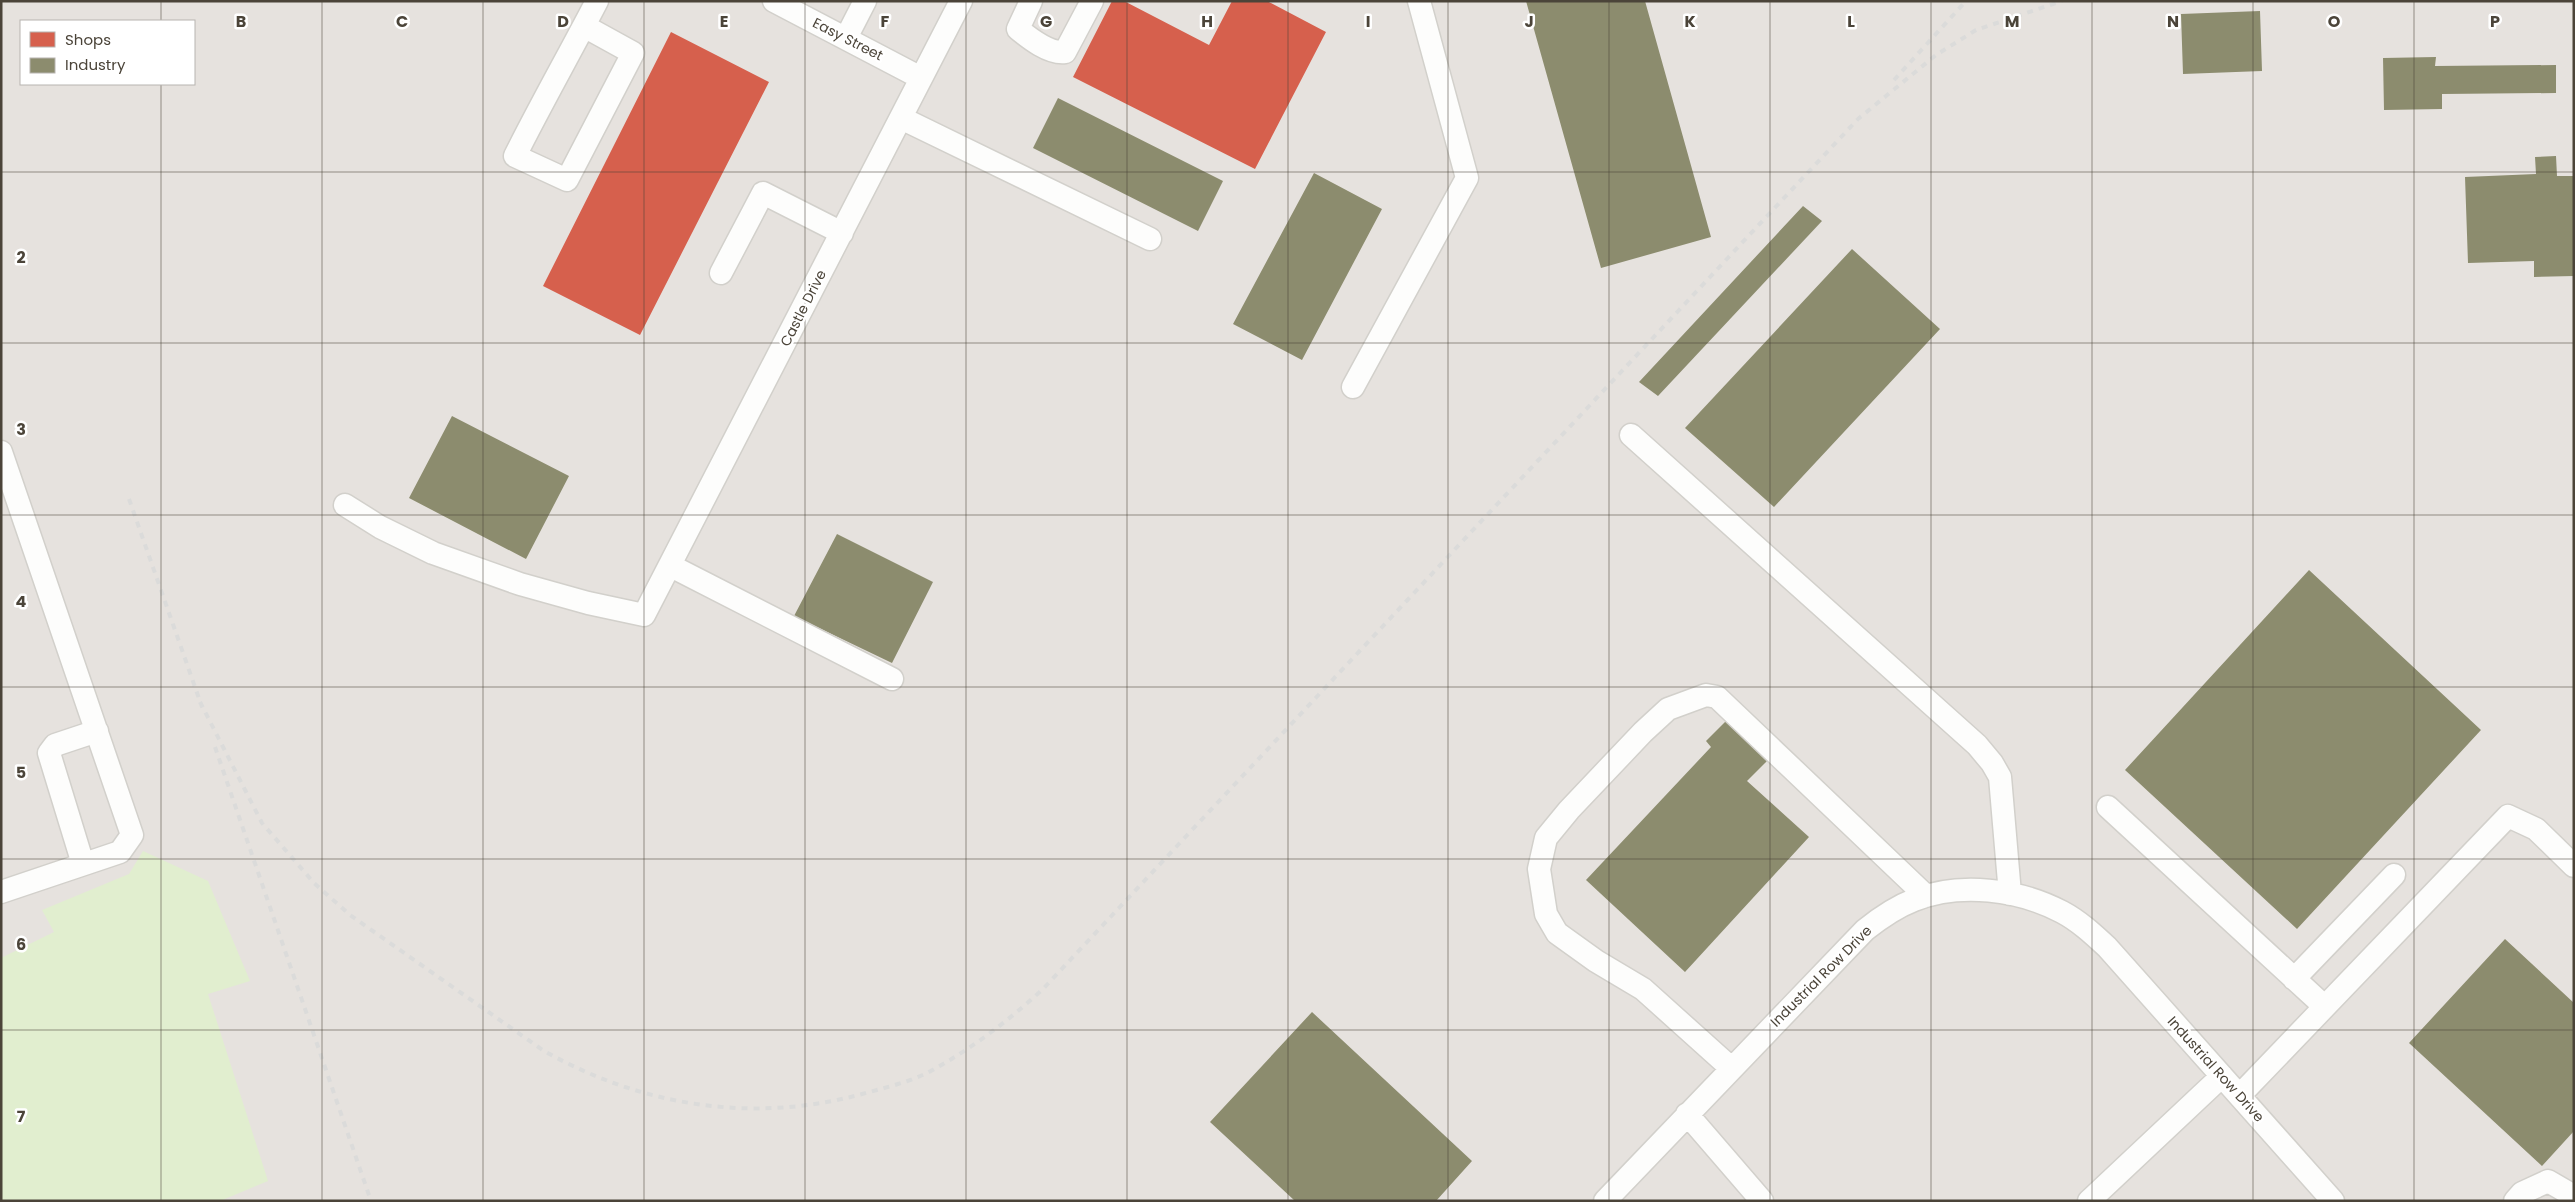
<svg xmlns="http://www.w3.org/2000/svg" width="2575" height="1202" viewBox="0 0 2575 1202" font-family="Poppins,sans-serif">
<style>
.industrial{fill:#e6e2de;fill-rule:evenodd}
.green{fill:#e1eecf}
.shops{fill:#d6604d}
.industry{fill:#8c8c6e}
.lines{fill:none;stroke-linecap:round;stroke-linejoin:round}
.minor-casing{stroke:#d2d0cb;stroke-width:25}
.minor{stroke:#fdfdfc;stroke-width:22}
.rail{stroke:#dbdbda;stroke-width:4;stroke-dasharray:6 6;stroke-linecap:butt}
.grid{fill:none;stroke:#4b4439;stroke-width:1;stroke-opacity:0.55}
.labels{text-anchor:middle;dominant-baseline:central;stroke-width:5;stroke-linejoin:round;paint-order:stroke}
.street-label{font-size:14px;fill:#4b4439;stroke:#fff}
.grid-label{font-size:16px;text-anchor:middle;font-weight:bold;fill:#4b4439;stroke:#fff;stroke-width:5;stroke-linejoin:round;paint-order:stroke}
</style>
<rect width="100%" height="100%" fill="#f4f2ee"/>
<!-- industrial -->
<path class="industrial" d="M1 1H2574V1201H1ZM21 21H194V84H21Z"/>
<!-- green -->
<path class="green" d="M143 851 208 881 250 981 208 994 268 1181 220 1201H1V958L54 932 42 910 129 874Z"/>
<!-- shops -->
<path class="shops" d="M1112 1H1124L1209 45 1232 1H1267L1326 32 1255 169 1073 77Z
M671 32 769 82 640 335 543 286Z"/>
<!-- industry -->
<path class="industry" d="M1526 1H1645L1711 237 1601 268Z
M2260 11 2262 71 2183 74 2181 14Z
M2436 57 2435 66 2556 65V93L2442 94V109L2384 110 2383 58Z
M1058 98 1223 181 1198 231 1033 148Z
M2556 156 2557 176H2574V276L2534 277V261L2468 263 2465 177 2536 174 2535 157Z
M1314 173 1382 209 1302 360 1233 324Z
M1803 206 1822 221 1658 396 1639 382Z
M1852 249 1940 329 1774 507 1685 428Z
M452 416 569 476 526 559 409 498Z
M837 534 933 582 892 663 794 616Z
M2309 570 2481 730 2297 929 2125 770Z
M1726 721 1767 761 1747 781 1809 837 1685 972 1586 880 1711 747 1706 741Z
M2505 939 2574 1003V1131L2542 1166 2409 1043Z
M1312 1012 1472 1161 1436 1201H1295L1210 1122Z"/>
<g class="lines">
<!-- minor casing -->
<g class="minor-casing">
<path id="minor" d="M774 1 921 78
M1031 1 1018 29C1029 38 1049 54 1065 52L1092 1
M584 26 633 53 567 180 515 156C541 104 570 53 597 1
M846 38 865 1
M901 118 1150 239
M721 273 763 193 842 233
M1353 387 1467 178 1419 1
M1631 435 1977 745 1992 763 2000 777 2010 894
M1 452 132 835 120 852 1 892
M345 505 380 527 433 553 520 584 588 603 644 615 961 1
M671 566 892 679
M2108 807 2324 1006
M83 864 49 753 55 745 97 731
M2294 979 2394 875
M1731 1068 1643 989 1596 961 1557 933 1546 914 1539 869 1546 838 1569 810 1643 732 1668 709 1706 695 1717 697 1926 896
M2240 1095 2508 816 2536 829 2574 866
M1687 1114 1762 1201
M1605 1201 1865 930C1880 918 1896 907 1914 900 1960 882 2018 889 2062 912 2079 921 2093 934 2107 947L2333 1201
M2089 1201 2222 1076
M2515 1201 2522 1193 2548 1181 2574 1196"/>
</g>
<!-- minor -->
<use href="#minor" class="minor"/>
<!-- rail -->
<path class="rail" d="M1894 80 1966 1
M129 499 202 707
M200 702 262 823 314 883 350 915 544 1051C642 1106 753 1124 862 1094 884 1088 906 1083 927 1073 970 1050 1007 1022 1043 989L1858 119 1936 55 1976 30 2062 1
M215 747 371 1201"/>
</g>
<!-- grid -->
<path class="grid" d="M161 1V21M322 1V1201M483 1V1201M644 1V1201M805 1V1201M966 1V1201M1127 1V1201M1288 1V1201M1448 1V1201M1609 1V1201M1770 1V1201M1931 1V1201M2092 1V1201M2253 1V1201M2414 1V1201M161 84V1201M1 172H2574M1 343H2574M1 515H2574M1 687H2574M1 859H2574M1 1030H2574"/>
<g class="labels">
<!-- street labels -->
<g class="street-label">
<text transform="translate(848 39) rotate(27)">Easy Street</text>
<text transform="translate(803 308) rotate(-63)">Castle Drive</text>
<text transform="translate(1821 976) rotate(-45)">Industrial Row Drive</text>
<text transform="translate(2216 1069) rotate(48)">Industrial Row Drive</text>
</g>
</g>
<g class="grid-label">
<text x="241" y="27">B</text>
<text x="402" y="27">C</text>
<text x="563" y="27">D</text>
<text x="724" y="27">E</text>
<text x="885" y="27">F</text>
<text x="1046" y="27">G</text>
<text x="1207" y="27">H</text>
<text x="1368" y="27">I</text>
<text x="1529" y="27">J</text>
<text x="1690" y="27">K</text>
<text x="1851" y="27">L</text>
<text x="2012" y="27">M</text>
<text x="2173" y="27">N</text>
<text x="2334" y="27">O</text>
<text x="2495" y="27">P</text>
<text x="21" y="263">2</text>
<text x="21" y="435">3</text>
<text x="21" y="607">4</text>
<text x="21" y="778">5</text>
<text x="21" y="950">6</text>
<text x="21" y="1122">7</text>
</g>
<!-- border -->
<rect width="2575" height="1202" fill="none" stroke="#4b4439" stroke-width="5"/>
<!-- legend -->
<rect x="20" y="20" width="175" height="65" fill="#ffffff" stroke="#b7b4b0"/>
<rect x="30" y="32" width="25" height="15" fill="#d6604d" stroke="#b7b4b0"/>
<text x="65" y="45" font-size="15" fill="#4b4439">Shops</text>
<rect x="30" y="58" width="25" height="15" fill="#8c8c6e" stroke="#b7b4b0"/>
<text x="65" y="70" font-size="15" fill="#4b4439">Industry</text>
</svg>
